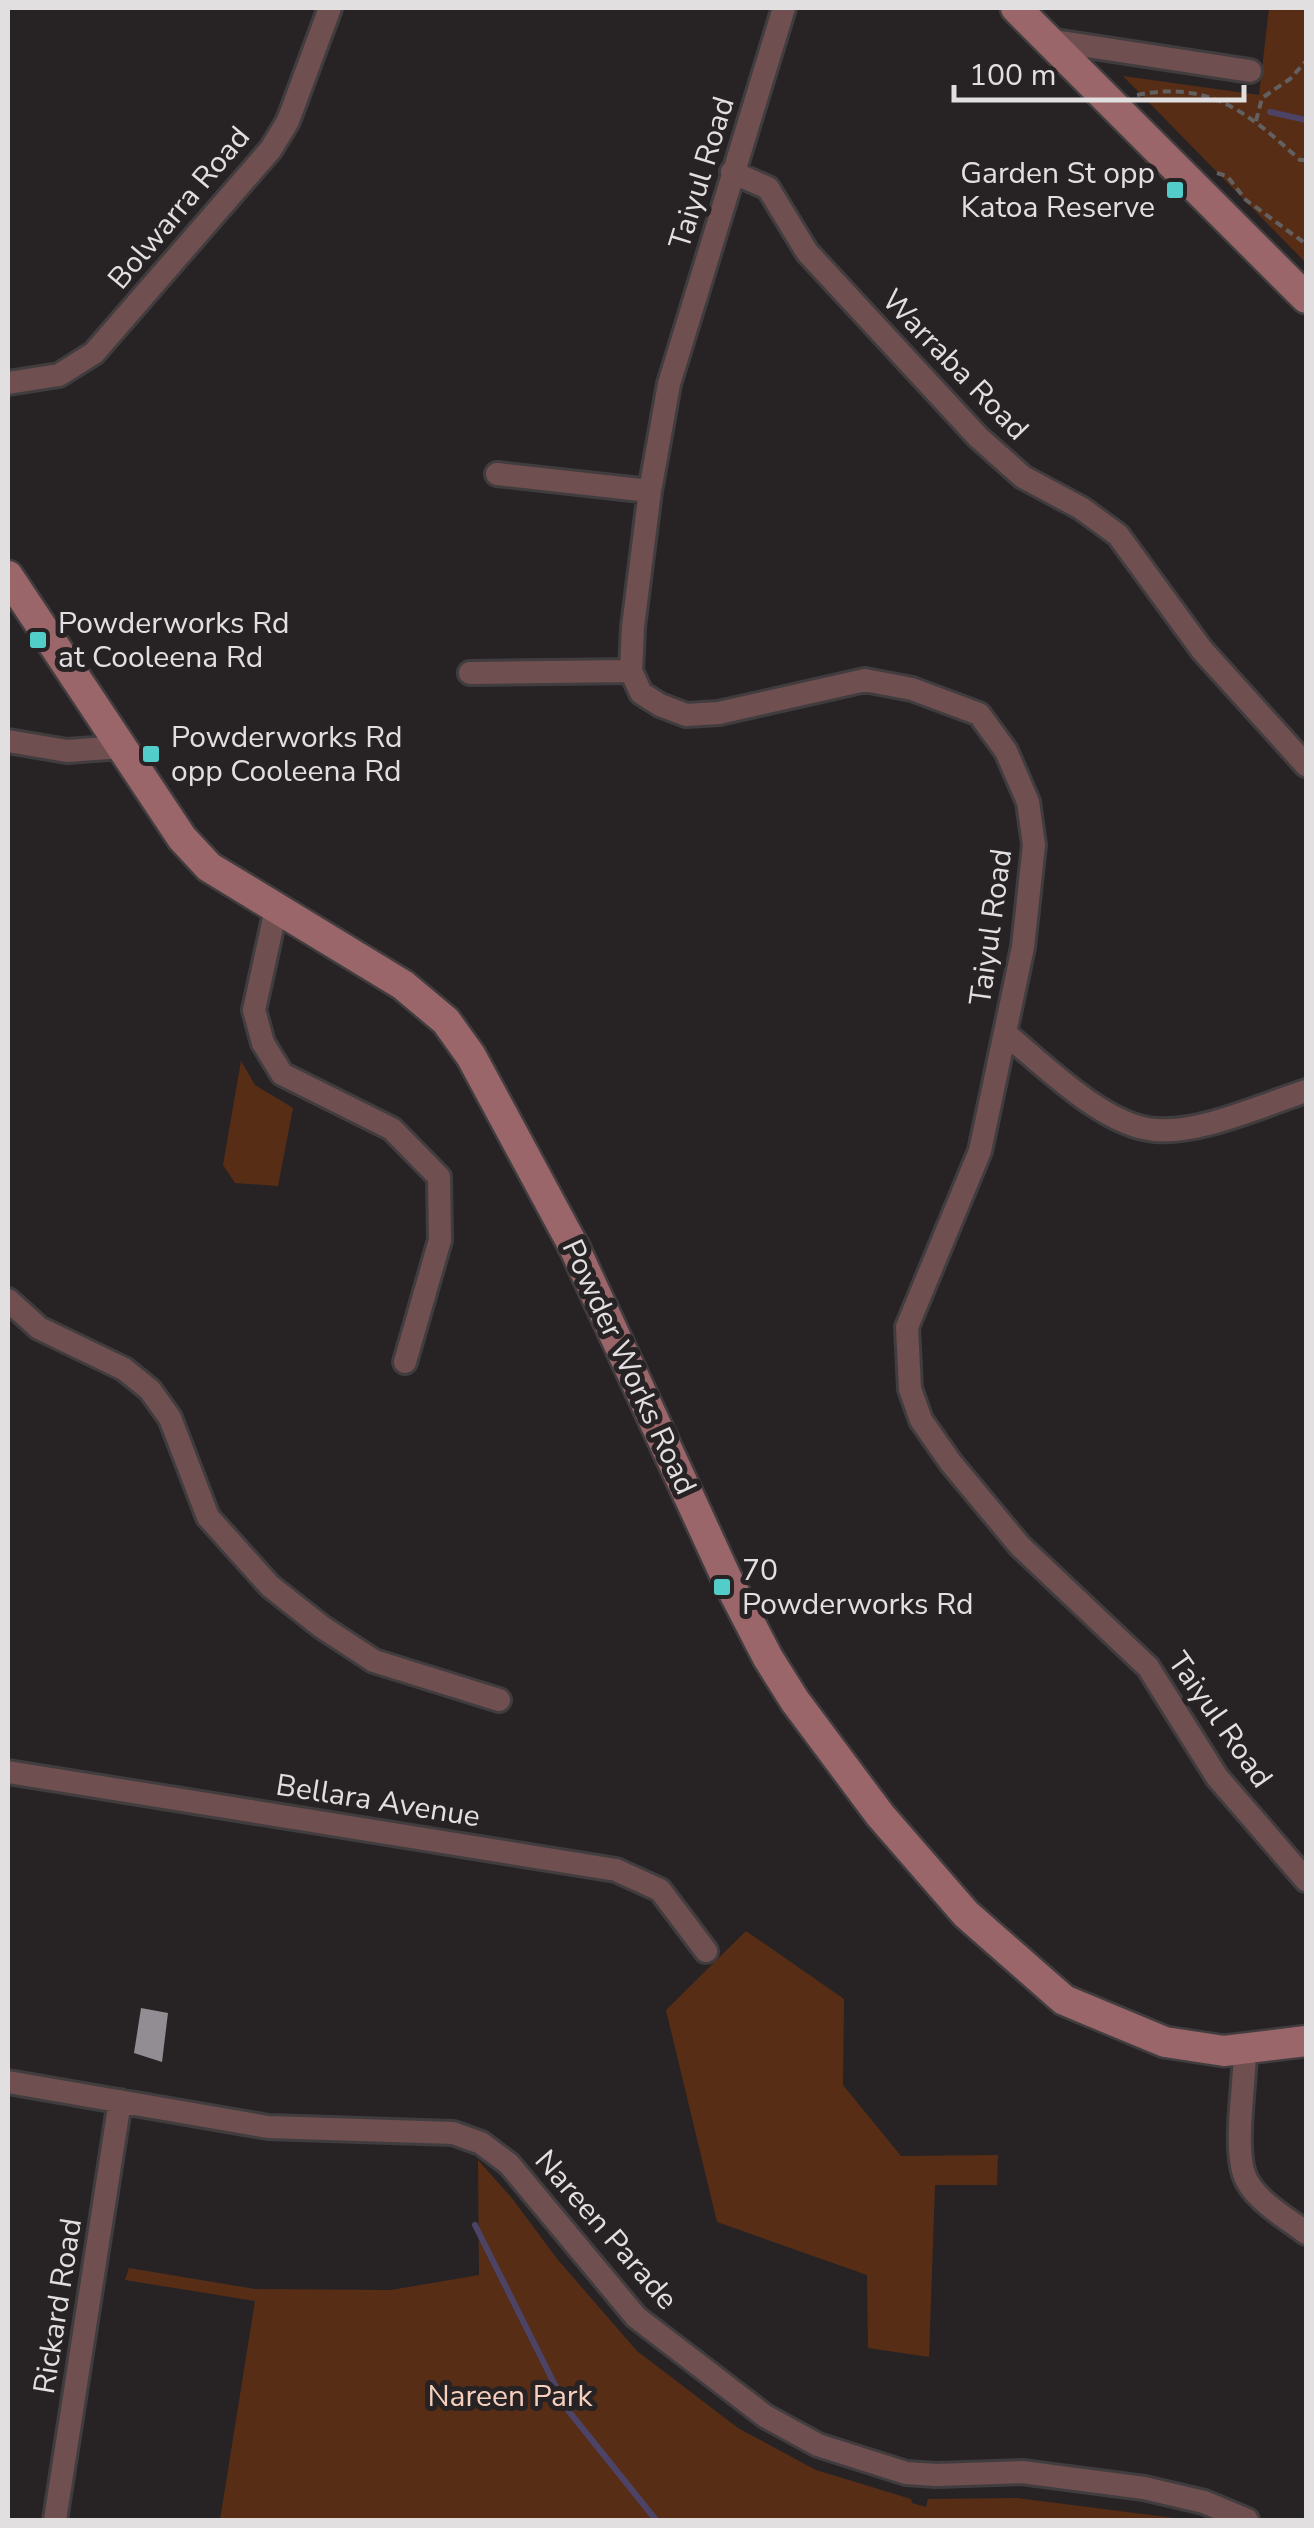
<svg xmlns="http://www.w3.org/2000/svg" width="1314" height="2528" viewBox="0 0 1314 2528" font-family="'Nunito Sans',sans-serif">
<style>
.green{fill:#582d15}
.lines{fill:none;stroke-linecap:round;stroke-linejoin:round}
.stream{stroke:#4c4366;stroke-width:6}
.building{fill:#918d92}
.street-casing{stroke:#413d3f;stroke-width:28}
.secondary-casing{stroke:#413d3f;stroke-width:35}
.path{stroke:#636061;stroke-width:4;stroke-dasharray:8 5;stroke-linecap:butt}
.street{stroke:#704f50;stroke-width:22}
.secondary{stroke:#9a6669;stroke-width:30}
.poi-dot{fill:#53cdc9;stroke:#272325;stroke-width:4}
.labels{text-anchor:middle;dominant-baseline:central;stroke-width:10;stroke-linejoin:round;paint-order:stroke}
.street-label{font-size:30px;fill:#e2dfe0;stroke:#272325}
.poi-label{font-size:30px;fill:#e2dfe0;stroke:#272325;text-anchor:start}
.park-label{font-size:30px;fill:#f7d0bd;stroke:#272325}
</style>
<rect width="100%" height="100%" fill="#272325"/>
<!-- green -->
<path class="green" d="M1269 8H1306V263L1123 76 1259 95Z
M241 1061 255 1085 293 1108 278 1186 235 1183 223 1165Z
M746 1931 844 1999 843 2085 901 2156 998 2155 997 2185H935L929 2357 868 2348 867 2275 717 2222 666 2010Z
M478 2160 511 2197 558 2260 637 2351 738 2428 816 2470 911 2499 912 2503 926 2507 928 2499 1017 2498 1190 2520H220L255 2301 125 2280 129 2268 255 2289 391 2290 479 2275Z"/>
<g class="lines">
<!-- stream -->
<path class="stream" d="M1270 112 1306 120
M475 2225 567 2409 656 2520"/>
</g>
<!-- building -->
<path class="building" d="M141 2008 168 2013 162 2062 134 2053Z"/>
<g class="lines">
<!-- street casing -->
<g class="street-casing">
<path id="street" d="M784 8 669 384 650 491 633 627 631 671 641 693 660 705 686 715 719 713 865 680 912 689 979 714 1006 751 1028 802 1034 845 1023 947 980 1151 907 1327 910 1389 921 1420 951 1463 1020 1546 1148 1667 1217 1777 1306 1880
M1048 40 1250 71
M732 172 768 188 807 252 978 437 1023 477 1081 508 1118 535 1202 650 1306 765
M8 383 59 375 94 353 271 149 288 121 330 8
M497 474 650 491
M470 673 631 671
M8 741 67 751 122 747
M276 909 254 1010 263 1043 282 1074 392 1129 439 1177 440 1240 405 1362
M1006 1034C1045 1066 1104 1126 1155 1130 1200 1134 1263 1105 1306 1091
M8 1300 39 1328 124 1369 150 1390 170 1418 208 1517 270 1586 322 1627 374 1661 499 1700
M8 1772 616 1870 660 1890 706 1951
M1245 2049C1245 2083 1234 2144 1244 2174 1252 2199 1287 2218 1306 2233
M8 2082 268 2127 453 2133 481 2143 509 2164 636 2317 765 2416 818 2445 906 2473 936 2475 1022 2472 1144 2488 1204 2502 1247 2520
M55 2520 120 2101"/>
</g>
<!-- secondary casing -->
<g class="secondary-casing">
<path id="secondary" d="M1016 8 1306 298
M8 576 182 838 209 867 403 985 446 1021 471 1056 575 1249 726 1577 768 1658 795 1701 880 1815 966 1914 1064 2000 1165 2042 1224 2051 1306 2041"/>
</g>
<!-- path -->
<path class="path" d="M1137 95C1211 80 1249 114 1300 160H1306
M1256 121 1262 98 1290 79 1306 61
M1217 173 1227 176 1246 200 1306 244"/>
<!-- street -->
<use href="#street" class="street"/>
<!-- secondary -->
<use href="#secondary" class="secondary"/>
</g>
<!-- markers -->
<g class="poi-dot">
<rect x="1165" y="180" width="20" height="20" rx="5"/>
<rect x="28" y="630" width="20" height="20" rx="5"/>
<rect x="141" y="744" width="20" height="20" rx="5"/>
<rect x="712" y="1577" width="20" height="20" rx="5"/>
</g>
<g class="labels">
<!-- street labels -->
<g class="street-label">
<text transform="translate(702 173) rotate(-73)">Taiyul Road</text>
<text transform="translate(179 208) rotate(-50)">Bolwarra Road</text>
<text transform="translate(955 365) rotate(46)">Warraba Road</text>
<text transform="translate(991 927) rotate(-82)">Taiyul Road</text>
<text transform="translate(629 1367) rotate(65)">Powder Works Road</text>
<text transform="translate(1220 1720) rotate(55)">Taiyul Road</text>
<text transform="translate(378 1801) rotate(9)">Bellara Avenue</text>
<text transform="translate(606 2230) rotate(49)">Nareen Parade</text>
<text transform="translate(58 2306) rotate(-81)">Rickard Road</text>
</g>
<!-- poi labels -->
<g class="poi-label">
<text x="1155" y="173" text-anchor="end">Garden St opp<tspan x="1155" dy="34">Katoa Reserve</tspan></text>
<text x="58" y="623">Powderworks Rd<tspan x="58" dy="34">at Cooleena Rd</tspan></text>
<text x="171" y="737">Powderworks Rd<tspan x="171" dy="34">opp Cooleena Rd</tspan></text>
<text x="742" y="1570">70<tspan x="742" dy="34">Powderworks Rd</tspan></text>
</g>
<!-- park labels -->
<g class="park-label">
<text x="510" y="2396">Nareen Park</text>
</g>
</g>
<!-- border -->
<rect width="1314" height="2528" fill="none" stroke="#e2dfe0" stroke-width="20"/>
<!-- scale -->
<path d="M954 85v15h290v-15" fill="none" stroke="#e2dfe0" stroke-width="5"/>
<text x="969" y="85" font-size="30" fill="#e2dfe0" stroke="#272325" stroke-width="8" paint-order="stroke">100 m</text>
</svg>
